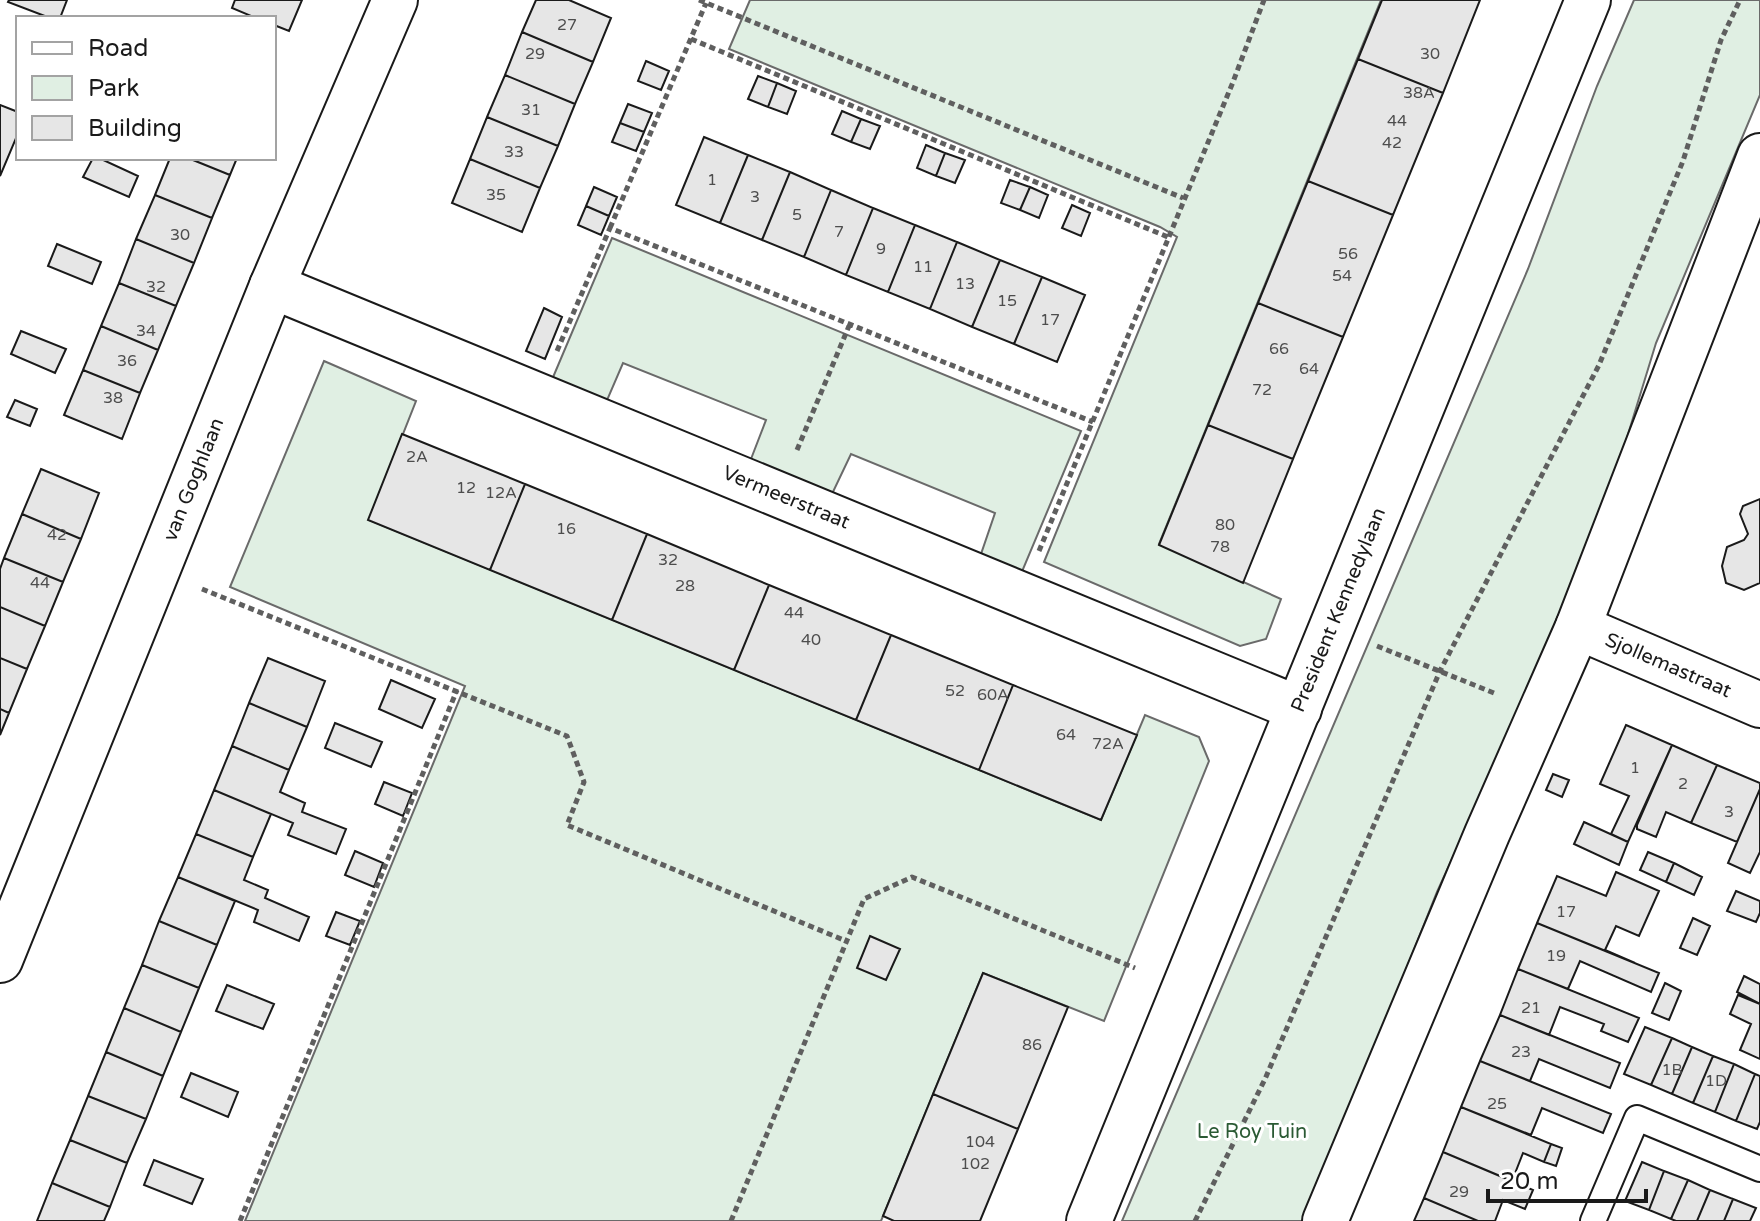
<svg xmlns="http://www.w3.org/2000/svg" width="1760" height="1221" viewBox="0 0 1760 1221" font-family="'Varela Round',sans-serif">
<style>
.green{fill:#e0efe3;stroke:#6a6a6a;stroke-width:2}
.building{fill:#e6e6e6;stroke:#1a1a1a;stroke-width:2}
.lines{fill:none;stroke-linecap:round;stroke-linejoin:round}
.lane-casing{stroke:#1a1a1a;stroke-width:28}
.street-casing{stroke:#1a1a1a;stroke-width:48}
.path{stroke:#5f5f5f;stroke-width:5;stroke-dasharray:6 4;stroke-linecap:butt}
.lane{stroke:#fff;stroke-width:24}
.street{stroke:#fff;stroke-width:44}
.labels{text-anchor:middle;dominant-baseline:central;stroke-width:6;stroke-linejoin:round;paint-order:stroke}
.number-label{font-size:16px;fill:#4d4d4d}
.street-label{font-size:20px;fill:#1a1a1a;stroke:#fff}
.park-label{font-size:20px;fill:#2b5a34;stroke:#fff}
</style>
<rect width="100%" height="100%" fill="#fff"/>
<!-- green -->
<path class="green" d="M750 0H1381L1159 544 1281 599 1266 639 1240 646 1044 562 1177 237 1160 227 729 49Z
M1634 0H1760V95L1656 343 1591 555 1437 892 1306 1221H1122L1528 269 1597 86Z
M612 238 1081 431 1021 574 980 557 995 513 851 454 832 494 752 463 751 459 766 420 623 363 608 398 603 402 551 382Z
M324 361 416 401 369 520 1101 820 1145 715 1199 737 1209 761 1104 1021 983 973 881 1221H245L465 686 230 587Z"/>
<!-- building -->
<path class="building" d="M9 0H67L60 18H50L8 2Z
M235 0H302L289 31 274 25V18H256L232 8Z
M536 0H569L611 18 593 62 522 32Z
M1382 0H1480L1443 93 1358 59Z
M522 32 593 62 575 104 505 75Z
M1358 59 1443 93 1393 215 1308 181Z
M646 61 669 71 661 90 638 81Z
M505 75 575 104 558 146 487 117Z
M758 76 777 83 768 107 748 99Z
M777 83 796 91 787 114 768 107Z
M628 104 652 113 644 132 620 123Z
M0 105 18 112V139L16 138 0 176Z
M842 111 861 119 851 142 832 134Z
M487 117 558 146 540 188 470 159Z
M861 119 880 126 870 149 851 142Z
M620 123 644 132 636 151 612 142Z
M704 137 748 155 720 223 676 205Z
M926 145 945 153 936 176 917 168Z
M945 153 965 160 955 183 936 176Z
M748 155 790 172 762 240 720 223Z
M93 158H99L138 176 129 197 83 177Z
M170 158H188L230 175 212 218 155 195Z
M188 158H237L230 175Z
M470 159 540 188 522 232 452 203Z
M790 172 831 190 804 257 762 240Z
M1010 180 1030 187 1020 210 1001 203Z
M1308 181 1393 215 1343 337 1258 303Z
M594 187 617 197 609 216 586 206Z
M1030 187 1048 195 1039 218 1020 210Z
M831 190 873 208 846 275 804 257Z
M155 195 212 218 194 263 136 239Z
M1072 205 1090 213 1081 236 1062 228Z
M586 206 609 216 601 235 578 225Z
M873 208 915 225 888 292 846 275Z
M915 225 957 242 930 309 888 292Z
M136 239 194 263 176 306 119 283Z
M957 242 1000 260 972 327 930 309Z
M57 244 101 262 92 284 48 266Z
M1000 260 1042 277 1014 344 972 327Z
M1042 277 1085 295 1057 362 1014 344Z
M119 283 176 306 158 350 101 326Z
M1258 303 1343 337 1293 459 1208 425Z
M544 308 562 317 545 359 526 351Z
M101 326 158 350 140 393 83 370Z
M21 331 66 349 55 373 11 354Z
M83 370 140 393 122 439 64 415Z
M15 400 37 409 30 426 7 417Z
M1208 425 1293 459 1243 583 1159 545Z
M402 434 525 484 490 570 368 520Z
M41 469 99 493 81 539 22 514Z
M525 484 647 534 612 620 490 570Z
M1760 499V583L1744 590 1726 583 1722 566 1727 547 1744 540 1748 534 1740 514 1743 506Z
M22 514 81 539 63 582 4 558Z
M647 534 769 585 734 670 612 620Z
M4 558 63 582 45 626 0 607V569Z
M769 585 891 635 856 720 734 670Z
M0 607 45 626 27 669 0 658Z
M891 635 1013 685 979 770 856 720Z
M0 658 27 669 9 713 0 709Z
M268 658 325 681 307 727 249 703Z
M391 680 435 699 422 728 379 709Z
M1013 685 1137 735 1101 820 979 770Z
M249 703 307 727 289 770 232 746Z
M0 709 9 713 0 735Z
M335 723 382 742 371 767 325 748Z
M1626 725 1672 745 1628 842 1611 834 1629 796 1600 784Z
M1672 745 1717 765 1691 823 1666 812 1656 837 1637 829V825Z
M232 746 289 770 280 792 305 803 302 812 346 829 336 854 288 835 293 823 214 790Z
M1717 765 1760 783V789L1737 842 1691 823Z
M1553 774 1569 780 1562 797 1546 790Z
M384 782 412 793 403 816 375 804Z
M1760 789V852L1750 873 1728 863Z
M214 790 271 814 253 857 196 834Z
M1584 822 1628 842 1619 865 1574 844Z
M196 834 253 857 244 880 268 890 265 898 309 917 299 941 254 922 258 910 178 877Z
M355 851 383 863 374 887 345 875Z
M1648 852 1674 863 1666 882 1640 870Z
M1674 863 1702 877 1694 895 1666 882Z
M1616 872 1659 891 1639 936 1616 926 1605 950 1635 963 1537 923 1557 876 1606 896Z
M178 877 235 901 217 945 159 921Z
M1736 891 1760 901V913L1756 922 1727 911Z
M336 912 360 921 350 945 326 936Z
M1693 918 1710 926 1697 955 1680 948Z
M159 921 217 945 199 988 142 965Z
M1537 923 1659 973 1651 992 1580 961 1568 989 1518 969Z
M870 936 900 949 886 980 857 968Z
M142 965 199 988 181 1032 124 1008Z
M1518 969 1639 1018 1628 1042 1601 1031 1604 1024 1560 1007 1549 1035 1500 1015Z
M983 973 1068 1007 1018 1129 933 1094Z
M1744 976 1760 984V1004L1737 992Z
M1665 983 1681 991 1669 1020 1652 1013Z
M227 985 274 1004 263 1029 216 1011Z
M1738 995 1760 1004V1059L1740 1050 1751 1024 1730 1014Z
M124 1008 181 1032 163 1076 106 1052Z
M1500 1015 1620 1063 1610 1088 1539 1059 1530 1081 1480 1061Z
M1645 1027 1672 1038 1651 1085 1624 1074Z
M1672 1038 1692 1047 1672 1094 1651 1085Z
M1692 1047 1713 1056 1693 1103 1672 1094Z
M106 1052 163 1076 146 1119 88 1096Z
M1713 1056 1734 1064 1715 1112 1693 1103Z
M1480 1061 1611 1114 1603 1133 1542 1108 1531 1135 1461 1107Z
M1734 1064 1755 1074 1736 1121 1715 1112Z
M191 1073 238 1092 228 1117 181 1097Z
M1755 1074 1760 1076V1122L1757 1129 1736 1121Z
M933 1094 1018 1129 980 1221H894L883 1216Z
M88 1096 146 1119 127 1163 70 1140Z
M1461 1107 1551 1144 1544 1162 1523 1153 1512 1181 1443 1152Z
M70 1140 127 1163 110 1207 52 1183Z
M1551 1144 1562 1148 1556 1166 1544 1162Z
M1443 1152 1533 1190 1525 1209 1503 1200 1495 1221H1478L1424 1198Z
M154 1160 203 1179 192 1204 144 1185Z
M1642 1162 1664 1171 1649 1210 1625 1201Z
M1664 1171 1688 1180 1671 1219 1649 1210Z
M1688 1180 1710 1190 1697 1221H1676L1671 1219Z
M52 1183 110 1207 104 1221H37Z
M1710 1190 1733 1199 1724 1221H1697Z
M1424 1198 1478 1221H1414Z
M1733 1199 1756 1208 1750 1221H1724Z"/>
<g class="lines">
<!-- lane casing -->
<g class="lane-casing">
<path id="lane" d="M1593 1221 1637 1118 1760 1169"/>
</g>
<!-- street casing -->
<g class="street-casing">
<g id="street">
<path id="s1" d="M272 286 1299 709"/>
<path id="s2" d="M1578 627 1760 705"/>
<path id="s3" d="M0 960 272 286 395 0"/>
<path id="s4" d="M1089 1221 1588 0"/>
<path d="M1325 1221 1487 834 1578 627 1760 156"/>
</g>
</g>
<!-- path -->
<path class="path" d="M699 0 1183 198
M691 39 1168 237
M610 228 706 3
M557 351 610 228 1093 422
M797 450 849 326
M1039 551 1233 82 1264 0
M202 589 567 736 584 782 567 825 846 941
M1377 646 1494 693
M240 1221 457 690
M731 1221 864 899 912 877 1135 968
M1195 1221 1265 1079 1440 671 1599 365 1683 161 1721 40 1740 0"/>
<!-- lane -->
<use href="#lane" class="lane"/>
<!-- street -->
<use href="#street" class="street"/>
</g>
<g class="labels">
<!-- number labels -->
<g class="number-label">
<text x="567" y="25">27</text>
<text x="535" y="54">29</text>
<text x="1430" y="54">30</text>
<text x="1419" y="93">38A</text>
<text x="531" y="110">31</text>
<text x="1397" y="121">44</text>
<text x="1392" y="143">42</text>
<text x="514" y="152">33</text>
<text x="712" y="180">1</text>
<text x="496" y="195">35</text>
<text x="755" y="197">3</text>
<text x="797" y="215">5</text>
<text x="839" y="232">7</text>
<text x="180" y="235">30</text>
<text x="881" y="249">9</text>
<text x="1348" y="254">56</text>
<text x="923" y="267">11</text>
<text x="1342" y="276">54</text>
<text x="965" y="284">13</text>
<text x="156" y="287">32</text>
<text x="1007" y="301">15</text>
<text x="1050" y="320">17</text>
<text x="146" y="331">34</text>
<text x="1279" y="349">66</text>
<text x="127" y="361">36</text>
<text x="1309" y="369">64</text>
<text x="1262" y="390">72</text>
<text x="113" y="398">38</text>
<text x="417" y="457">2A</text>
<text x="466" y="488">12</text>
<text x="501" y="493">12A</text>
<text x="1225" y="525">80</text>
<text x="566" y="529">16</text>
<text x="57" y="535">42</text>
<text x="1220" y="547">78</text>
<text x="668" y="560">32</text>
<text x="40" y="583">44</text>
<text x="685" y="586">28</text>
<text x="794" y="613">44</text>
<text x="811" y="640">40</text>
<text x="955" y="691">52</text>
<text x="993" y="695">60A</text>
<text x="1066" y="735">64</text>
<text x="1108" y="744">72A</text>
<text x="1635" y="768">1</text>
<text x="1683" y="784">2</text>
<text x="1729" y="812">3</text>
<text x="1566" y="912">17</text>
<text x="1556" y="956">19</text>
<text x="1531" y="1008">21</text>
<text x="1032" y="1045">86</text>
<text x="1521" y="1052">23</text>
<text x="1672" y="1070">1B</text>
<text x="1716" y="1081">1D</text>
<text x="1497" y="1104">25</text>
<text x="980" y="1142">104</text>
<text x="975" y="1164">102</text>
<text x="1459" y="1192">29</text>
</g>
<!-- street labels -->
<g class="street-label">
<text stroke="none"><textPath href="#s3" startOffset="518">van Goghlaan</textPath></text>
<text stroke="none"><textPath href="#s1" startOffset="556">Vermeerstraat</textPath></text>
<text stroke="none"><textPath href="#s4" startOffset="660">President Kennedylaan</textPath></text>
<text stroke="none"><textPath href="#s2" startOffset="98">Sjollemastraat</textPath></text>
</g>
<!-- park labels -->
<g class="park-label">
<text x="1252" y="1132">Le Roy Tuin</text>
</g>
</g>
<!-- legend -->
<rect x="16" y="16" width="260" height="144" fill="#ffffff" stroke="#a3a3a3" stroke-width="2"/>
<rect x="32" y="42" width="40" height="12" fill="#ffffff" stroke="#a3a3a3" stroke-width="2"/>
<text x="88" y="56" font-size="24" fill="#1a1a1a">Road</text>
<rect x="32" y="76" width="40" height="24" fill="#e0efe3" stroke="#a3a3a3" stroke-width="2"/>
<text x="88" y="96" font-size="24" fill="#1a1a1a">Park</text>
<rect x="32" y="116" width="40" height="24" fill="#e6e6e6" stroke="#a3a3a3" stroke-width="2"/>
<text x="88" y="136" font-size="24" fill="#1a1a1a">Building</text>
<!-- scale -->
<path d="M1488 1189v12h158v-12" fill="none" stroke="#1a1a1a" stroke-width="4"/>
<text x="1500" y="1189" font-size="24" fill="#1a1a1a" stroke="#ffffff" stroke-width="6" paint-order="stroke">20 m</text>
</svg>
